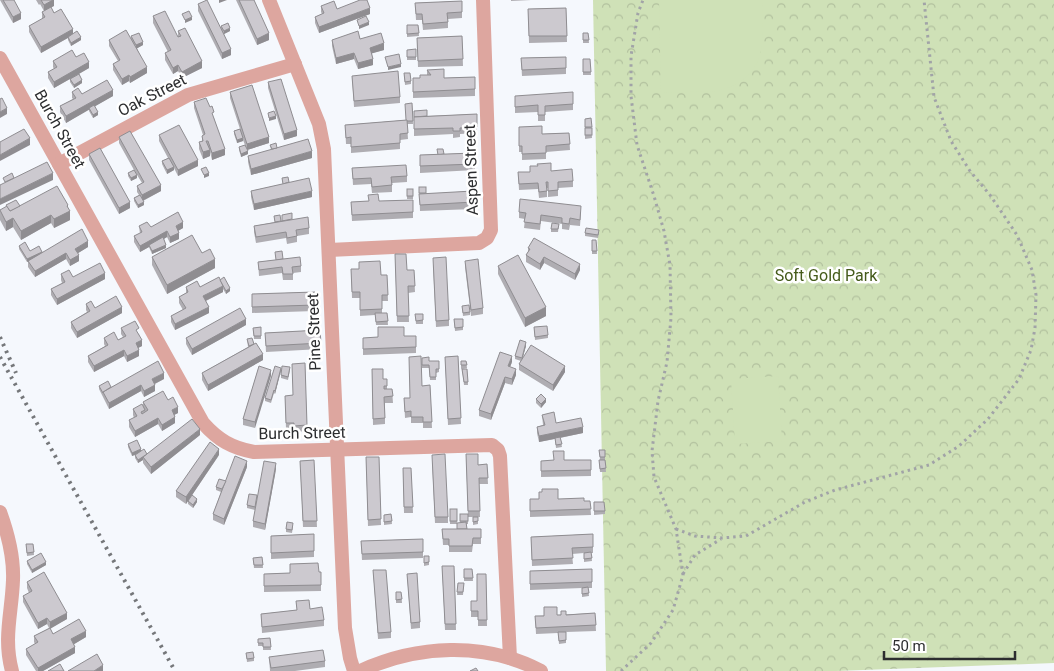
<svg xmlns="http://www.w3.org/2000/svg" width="1054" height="671" font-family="Roboto,sans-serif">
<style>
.park{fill:url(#park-crowns)}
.pitch{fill:#cfe1b7}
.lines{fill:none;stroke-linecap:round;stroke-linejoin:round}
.path{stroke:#a1a3a7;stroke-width:3;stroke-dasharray:2.5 4;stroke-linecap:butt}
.minor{stroke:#dda69f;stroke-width:14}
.rail{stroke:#75777a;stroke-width:4;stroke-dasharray:2.5 5;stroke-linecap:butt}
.wall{fill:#afadb2}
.shaded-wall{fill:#8f8d91}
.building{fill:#ccc9cf;stroke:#8f8d91}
.labels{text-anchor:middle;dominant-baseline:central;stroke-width:5;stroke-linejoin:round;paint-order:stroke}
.street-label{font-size:16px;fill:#2c2d2f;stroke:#fff}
.park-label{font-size:16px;fill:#455b1b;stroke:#fff}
</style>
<defs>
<pattern id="park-crowns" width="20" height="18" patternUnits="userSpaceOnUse" patternTransform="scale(1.25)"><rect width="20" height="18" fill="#cfe1b7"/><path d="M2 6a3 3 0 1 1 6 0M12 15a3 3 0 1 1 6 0" fill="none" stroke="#b2c19e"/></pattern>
</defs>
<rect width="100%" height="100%" fill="#f5f8fd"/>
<path class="park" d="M593,0H1054V663L836,671H606Z"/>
<g class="pitch">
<path d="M659,0H762C764,43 768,77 718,91L661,93Z"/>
<path d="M778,376L782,441L735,444L731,379Z"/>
</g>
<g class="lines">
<g class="path">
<path d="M676,529L695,536L722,538L746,536L805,502L835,490L929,465L959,446L988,419L1019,379L1031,350L1035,328L1036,295L1032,270L1017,235L990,195L970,171L951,141L934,97L924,0"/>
<path d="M683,574L695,555L721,539"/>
<path d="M621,671L651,643L673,610L683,575L676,529L654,477L652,451L658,401L667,362L671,318L670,265L664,231L654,196L637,145L631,96V56L638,13L643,0"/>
</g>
<g class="minor">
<path d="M269,0L319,124L324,149L345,628L350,658L354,671"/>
<path d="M0,58L203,423C218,440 232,448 254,452L492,445L498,450L500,456L510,658"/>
<path d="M59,164L188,95L295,64"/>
<path d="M329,250L479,243L487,238L491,230L483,0"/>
<path d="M0,512C8,534 14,556 13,580C12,612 3,638 12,671"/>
<path d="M360,671C417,645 484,641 541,671"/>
</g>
<g class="rail">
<path d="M0,337L16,373"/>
<path d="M0,357L175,671"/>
</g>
</g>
<g class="wall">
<path d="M0,0H14L21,19L13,23Z"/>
<path d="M36,0H54V6L51,7L54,13L73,34L81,40L71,46L68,40V38L41,53L29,32V26L42,19V12L44,11L40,4L39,5Z"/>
<path d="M236,0H254L269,40L257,45Z"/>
<path d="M511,0H531L511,1Z"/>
<path d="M462,1V18L448,19V28L423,30L422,20H416L415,3Z"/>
<path d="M198,4L221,28V26L230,31L224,34L231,55L222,59L198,11Z"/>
<path d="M321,6L337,9L370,14L319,33L315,23V17L322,14L321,12Z"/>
<path d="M566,8L567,42L529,43L528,9Z"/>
<path d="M153,16L178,37V31L202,68L182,78L178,71L173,74L165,60V53L168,52L153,23Z"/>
<path d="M407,25H418L419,36L407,37Z"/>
<path d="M583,33H588L589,43H583Z"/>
<path d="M131,36L143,45L137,48L147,73L130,83L129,81L122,85L113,70V64L118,61L109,46V40L131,38Z"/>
<path d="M462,36L463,66L418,67L417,38Z"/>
<path d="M360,39L384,50L372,53L373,65L358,69L354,59L336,64L332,46V40Z"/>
<path d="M407,50L416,57V60H407Z"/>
<path d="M76,57L89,68L79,74L82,83L74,88L70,82V79L54,88L48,78V72L54,69L53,67V61Z"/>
<path d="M566,57V74L522,76L521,58Z"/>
<path d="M583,59H590L591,75H583Z"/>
<path d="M427,70L444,78L475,77V96L413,98V78H420L427,75Z"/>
<path d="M404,73L411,81V84L405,85Z"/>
<path d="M352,76L400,97V103L354,107Z"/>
<path d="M268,82L297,136L284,140L268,88Z"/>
<path d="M72,92L82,94L113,96L95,106L98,115L93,118L89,111V109L66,123L60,112V106L73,99L72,98Z"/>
<path d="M230,92L269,143L247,150L248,154L241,157L239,150V147L245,145L243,140V141L237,143L234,134V131L240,129L230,98Z"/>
<path d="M515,96L573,104V110L545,112V121H538V112L515,113Z"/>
<path d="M194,102L214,118L225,155L212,160L210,152V156L203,159L199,149V142H202V136L203,135L194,108Z"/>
<path d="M412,103L413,124H407L408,139L400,140V149L351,153V144H346L345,125L406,120Z"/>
<path d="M477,114V133L460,134V137L453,138V134L414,136V123L427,116Z"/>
<path d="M591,118L592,138L585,139V119Z"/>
<path d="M519,127L542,134L569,133L570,150L546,152V159L522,160V152H519Z"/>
<path d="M159,135L198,166L178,176L174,168V170L167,174L162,164V161L168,158L159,141Z"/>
<path d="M119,137L161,191L143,201L144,205L138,208L134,201V198L139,195L137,192V186L142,183L134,170L137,178L131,181L128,176V173L134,170L119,143Z"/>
<path d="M270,145L277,148L312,158L251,175L248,162V156L271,150Z"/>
<path d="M474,153L475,170L420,173V155Z"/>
<path d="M89,154L130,208L119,214L89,160Z"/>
<path d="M530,166L551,171L573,181V187L558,188V196L548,197V188H547V197L539,198L538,189L519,190L518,172H530Z"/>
<path d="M352,168L407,176V182L392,183V192L372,193L371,184L353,185Z"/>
<path d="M282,178L312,197L254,210L251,197V191L283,184Z"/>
<path d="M419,187L426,194L473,191L474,209L420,211Z"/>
<rect x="407" y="189" width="6" height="10"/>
<path d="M413,200V218L352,221L351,202Z"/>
<path d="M20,206L68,208L70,220L54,228L51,223L21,240L13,227L6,231L0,220V210Z"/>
<path d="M519,212H581L580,226L570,225L569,230L562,229V224L541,221L540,230L524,228L525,219L519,218Z"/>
<path d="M282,215L309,228V234L297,236V242L287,244L286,238L256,243L254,232V226L275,222L274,216L282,221Z"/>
<path d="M559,224L558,232H551V229Z"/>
<path d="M139,226L151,227L183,228L178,231L179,239L170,243L167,237L164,239L166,248L152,254L149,247L140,252L134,242V236L140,234Z"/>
<path d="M585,233H599L598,238L585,236Z"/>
<path d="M592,240H596L597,254H592Z"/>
<path d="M19,246L30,251L42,252L88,247L78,253L79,261L70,266L66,259L35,277L28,267V261L27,262L19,249Z"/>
<path d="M528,248L580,270L575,280L544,263L540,270L526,262V255L528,252Z"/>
<path d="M395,254L407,270H414L415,292L408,293L409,322H397Z"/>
<path d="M152,257L215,268L167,294L152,265Z"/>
<path d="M283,259L301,266V272L293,273V280H283L282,273L259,276L258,262Z"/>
<path d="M465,261L483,308V314L471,316L465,267Z"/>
<path d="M433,264L449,320V326L436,327Z"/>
<path d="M498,266L546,316L525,327L498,274Z"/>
<path d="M351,269L381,275H387L388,301H382V313H387L388,325H376L375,315L360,316V298H352Z"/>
<path d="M61,274L73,277L105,279L57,305L51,295V289L62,283L61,280Z"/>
<path d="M220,279L230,291L226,294L223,289V292L206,301L209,313L175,330L171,322V316L183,310L179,303V297L186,293V287H200Z"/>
<path d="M315,292V311L252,313V294Z"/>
<path d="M86,304L95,308L122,313L77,338L71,328V322L87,312L86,310Z"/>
<path d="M462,306L470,312V315L463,316Z"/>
<path d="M415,314L423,320V324H416Z"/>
<path d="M454,319H463V330L455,331Z"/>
<path d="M246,325L192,355L186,344V338Z"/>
<path d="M261,327V339H254L253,328Z"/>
<path d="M534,327L548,335V338L535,340Z"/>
<path d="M121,328L139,334L142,346L138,348L139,356L127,362L124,356L94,372L88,362V356L105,346L104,344V338L118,340L123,337L121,334Z"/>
<path d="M320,330L321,349L266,352L265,333Z"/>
<path d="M416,336V353L363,355V338Z"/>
<path d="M247,339L254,344L263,360L208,391L202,380V373L248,347Z"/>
<path d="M526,346L522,358L565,372L553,391L519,370V364L521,361L515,359V356Z"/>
<path d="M458,356L461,424L448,425L445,357Z"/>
<path d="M422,358L429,361H439V372L436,373V380H430L429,368H422Z"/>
<path d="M461,361H466L467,368L461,369Z"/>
<path d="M512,362L510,367L516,375L512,385L505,383L491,420L479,416V410Z"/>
<path d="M305,363L307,431L294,432V429H286L285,396L293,395Z"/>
<path d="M259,366L255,428L243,425V419Z"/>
<path d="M281,368L275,394L274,393L271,403L265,401V398Z"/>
<path d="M372,369L383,379H387V389H392L393,403H385V424L373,425Z"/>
<path d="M462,369H467L468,385H464Z"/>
<path d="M290,370L288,380L281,378V375Z"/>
<path d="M164,379L155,384V391L144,397L141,391L109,409L99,389V386L111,387Z"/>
<path d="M430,385L432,428H423V423H411V417L405,418L404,398H410L422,386Z"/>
<path d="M536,399L546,402L541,408L536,403Z"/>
<path d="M168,400L178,413L174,415L175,423L162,431L158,424L135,437L129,427V420L134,418L133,415V409L143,406V402Z"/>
<path d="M542,415L556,423L583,433L560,438L562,447L556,448L555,439L539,442L537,433V427L543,425Z"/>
<path d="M200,435L151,474L143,463V460L138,463L135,458V455L132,456L128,447V444L141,450L147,454Z"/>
<path d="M599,450H605V460H600Z"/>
<path d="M466,454L478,465L487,464L488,484H479L480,517H478V524L473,525V517H468Z"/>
<path d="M219,455L186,504L176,497V491Z"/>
<path d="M366,457H379L381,525L368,526Z"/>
<path d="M314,460L317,527H303L300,461Z"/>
<path d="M591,460V476L541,477V461Z"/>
<path d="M599,460H605L606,472H600Z"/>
<path d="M432,461L448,517V523H435Z"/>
<path d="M247,467L224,525L213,520V514L221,492L216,490V487Z"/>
<path d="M403,468H411L413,513H404Z"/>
<path d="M276,469L265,530L253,527V521Z"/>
<path d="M257,498L255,510L247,508V505Z"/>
<path d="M530,499H558L584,501H590L591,515L530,517Z"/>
<path d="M188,501L197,502L193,508L188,504Z"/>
<path d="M594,502L605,511V514L594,515Z"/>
<rect x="450" y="509" width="7" height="15"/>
<path d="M391,514L392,524L384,525V515Z"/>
<path d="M460,514H468V524H466L467,529H481V544H473L472,552H449V545H443L442,529H457L460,523Z"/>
<path d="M293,526L292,533L286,532V529Z"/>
<path d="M314,534V557L271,559V536Z"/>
<path d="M593,534V553H591L592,561L584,562V553L572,554L573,564L532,566L531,537Z"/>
<path d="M423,539V558L362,560L361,541Z"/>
<path d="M26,544H33L34,555L27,556Z"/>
<path d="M424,556H429V565L424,566Z"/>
<path d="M262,557L263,568H254L253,558Z"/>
<path d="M27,561L46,565L32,573L27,564Z"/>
<path d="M442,566H454L456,630H445Z"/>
<path d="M464,569H472L473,581H464Z"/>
<path d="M592,569V588H588L589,596L582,597V588L530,590V571Z"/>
<path d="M373,570L391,632V638L378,639Z"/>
<path d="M319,572H321V591L264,592V574Z"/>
<path d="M407,574L420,622V628L411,629Z"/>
<path d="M486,574L487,626H478V617H471V601H477Z"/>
<path d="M27,582L67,619L50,628L53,634L86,637L74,644L75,653L43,671H36L26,655V649L35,644L34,642V636L49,628L47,624L38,629L23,602V596L29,593L27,588Z"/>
<path d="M458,583H464L463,595H457Z"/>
<path d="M396,592H401L402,603H396Z"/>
<path d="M296,601L310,609L324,620V626L262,633L261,614L297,610Z"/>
<path d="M595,613L596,631L566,632V643L559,644L558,633L536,634L535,616Z"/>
<path d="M270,638L271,650H263V646H258V639Z"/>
<path d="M246,653L254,658V661L247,662Z"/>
<path d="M269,657L325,661V667L295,671H270Z"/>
</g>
<g class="shaded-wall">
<path d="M53,0H54V6L44,11V5Z"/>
<path d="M219,0H227L219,3Z"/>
<path d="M370,8V14L319,33V27Z"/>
<path d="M21,13V19L13,23V17Z"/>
<path d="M192,17V20L185,23V20Z"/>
<path d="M369,22V25L359,29V26Z"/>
<path d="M230,28V31L224,34V31Z"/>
<path d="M73,29V35L41,53V47Z"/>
<path d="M269,33V40L257,45V39Z"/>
<path d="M81,37V40L71,46V43Z"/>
<path d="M143,42V45L136,49V45Z"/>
<path d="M384,43V50L370,54V48Z"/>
<path d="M231,49V55L222,59V53Z"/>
<path d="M354,53V59L336,64V58Z"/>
<path d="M373,59V65L358,69V63Z"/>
<path d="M202,61V68L182,78V72Z"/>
<path d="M89,62V68L54,88V82Z"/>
<path d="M401,64V67L388,70V67Z"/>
<path d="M178,65V71L173,74V68Z"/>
<path d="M147,67V73L130,83V77Z"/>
<path d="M129,75V81L122,85V79Z"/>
<path d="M82,80V83L74,88V85Z"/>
<path d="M113,90V96L66,123V116Z"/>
<path d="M7,108V114L0,118V112Z"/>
<path d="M98,112V115L93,118V115Z"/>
<path d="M276,116V119L269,121V118Z"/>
<path d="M297,130V136L284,140V134Z"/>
<path d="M269,137V143L247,150V144Z"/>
<path d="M30,138V145L0,161V155Z"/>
<path d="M243,138V141L237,143V140Z"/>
<path d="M225,149V155L212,160V153Z"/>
<path d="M210,150V156L203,159V152Z"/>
<path d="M248,151V154L241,157V154Z"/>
<path d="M312,151V158L251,175V169Z"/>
<path d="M198,160V166L178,176V170Z"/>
<path d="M174,167V170L167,174V170Z"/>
<path d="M53,173V180L0,205V199Z"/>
<path d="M209,173V176L204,178V175Z"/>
<path d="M137,175V178L131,181V178Z"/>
<path d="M161,185V191L142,201V195Z"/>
<path d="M312,191V197L254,210V204Z"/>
<path d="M130,202V208L119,214V208Z"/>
<path d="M144,202V205L138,208V205Z"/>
<path d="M68,205V211H70V220L54,228V219Z"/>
<path d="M51,215V223L21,240V231Z"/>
<path d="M13,218V227L6,231V222Z"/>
<path d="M183,222V228L176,232V226Z"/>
<path d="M167,231V237L150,247L149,245V247L140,252V246Z"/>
<path d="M179,233V239L170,243V237Z"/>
<path d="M88,241V247L75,255V249Z"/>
<path d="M166,245V248L152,254V251Z"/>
<path d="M42,252V255L27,262V259Z"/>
<path d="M66,253V259L35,277V271Z"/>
<path d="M79,255V261L70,266V260Z"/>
<path d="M544,257V263L540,270V264Z"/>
<path d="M215,259V268L167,294V285Z"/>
<path d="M580,264V270L575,280V274Z"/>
<path d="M105,273V279L57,305V299Z"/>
<path d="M223,286V292L203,302V296Z"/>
<path d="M230,288V291L226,294V291Z"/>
<path d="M122,307V313L77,338V332Z"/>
<path d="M209,307V313L175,330V324Z"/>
<path d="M546,307V316L525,327V318Z"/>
<path d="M246,319V325L192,355V349Z"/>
<path d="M142,340V346L136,349V343Z"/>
<path d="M526,342V346L522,361V358Z"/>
<path d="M124,350V356L94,372V366Z"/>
<path d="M139,350V356L127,362V356Z"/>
<path d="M263,354V360L208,391V385Z"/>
<path d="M512,356V362L508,372V366Z"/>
<path d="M565,366V372L553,391V385Z"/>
<path d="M281,368V371L275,394V391Z"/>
<path d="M516,369V375L512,385V379Z"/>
<path d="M271,370V376L255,428V422Z"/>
<path d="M164,373V379L152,385V379Z"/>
<path d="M505,377V383L491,420V414Z"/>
<path d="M141,385V391L109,409V403Z"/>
<path d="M155,385V391L144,397V391Z"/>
<path d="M546,399V402L541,408V404Z"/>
<path d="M178,407V413L172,416V410Z"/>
<path d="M175,417V423L162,431V425Z"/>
<path d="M158,418V424L135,437V431Z"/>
<path d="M583,427V433L539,442V436Z"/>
<path d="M200,429V435L151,474V467Z"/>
<path d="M141,449V452L132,456V453Z"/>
<path d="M219,449V455L186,504V497Z"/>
<path d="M147,454L143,457V460L138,463V460Z"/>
<path d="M247,461V467L224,525V519Z"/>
<path d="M276,463V469L265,530V524Z"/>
<path d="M197,499V502L193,508V505Z"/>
<path d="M46,562V565L32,573V570Z"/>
<path d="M67,613V619L50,629V622Z"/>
<path d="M47,618V624L38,629V623Z"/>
<path d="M86,631V637L71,646V639Z"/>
<path d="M75,647V653L43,671H38V668Z"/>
<path d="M103,665V671H94Z"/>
</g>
<g class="building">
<path d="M3,0H14L21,13L13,17Z"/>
<path d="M41,0H53L44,5Z"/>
<path d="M207,0L231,49L222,53L198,4Z"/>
<path d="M239,0H254L269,33L257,39Z"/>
<path d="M360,0H367L370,8L319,27L315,17L324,13L321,6L334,1L337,9Z"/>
<path d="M462,1V12L447,13L448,22L423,24L422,14H416L415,3Z"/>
<path d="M51,7L54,13L61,9L73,29L41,47L29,26L45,17L42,12Z"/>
<path d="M566,8L567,36H529L528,9Z"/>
<path d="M165,11L178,37L181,36L178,31L185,28L202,61L182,72L178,65L173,68L165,53L171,50L153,16Z"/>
<path d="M189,11L192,17L185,20L182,14Z"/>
<path d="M366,16L369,22L359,26L357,20Z"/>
<path d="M228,23L230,28L224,31L221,26Z"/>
<path d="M407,25H418L419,33L407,34Z"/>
<path d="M126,30L147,67L130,77L129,75L122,79L113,64L120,60L109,40Z"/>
<path d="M77,31L81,37L71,43L68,37Z"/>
<path d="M358,31L360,39L381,33L384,43L370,48L373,59L358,63L354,53L336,58L332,40Z"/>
<path d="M139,33L143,42L136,45L131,36Z"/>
<path d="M583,33H588L589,40H583Z"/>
<path d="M462,36L463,59L418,61L417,38Z"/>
<path d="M416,49V57H407V50Z"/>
<path d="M72,50L76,57L84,53L89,62L54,82L48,72L57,67L53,61Z"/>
<path d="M399,54L401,64L388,67L385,57Z"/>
<path d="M566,57V68L522,70L521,58Z"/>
<path d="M583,59H590L591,72H583Z"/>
<path d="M444,69V78L475,77V89L413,92V78H420V75H431L427,70Z"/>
<path d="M398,71L400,97L354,101L352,76Z"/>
<path d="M404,73H410L411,81L405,82Z"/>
<path d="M79,74L82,80L74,85L70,79Z"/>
<path d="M281,79L297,130L284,134L268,82Z"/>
<path d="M107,80L113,90L66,116L60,106L76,98L72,92L78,88L82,94Z"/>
<path d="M252,85L269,137L247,144L230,92Z"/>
<path d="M573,92V104L545,106V115H538V105L515,107V96Z"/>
<path d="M2,98L7,108L0,112V99Z"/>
<path d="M206,98L210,107L212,106L214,112L212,113L225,149L212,153L208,141H206L210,150L203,152L199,142L203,141L202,136L205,134L194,102Z"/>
<path d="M412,103L413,121H407L406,120L405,104Z"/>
<path d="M94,105L98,112L93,115L89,108Z"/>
<path d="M427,110V116L414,117V111Z"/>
<path d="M274,111L276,116L269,118L268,113Z"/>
<path d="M477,114V127L460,128V131H453V128L414,129V117Z"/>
<path d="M591,118L592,127H585V119Z"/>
<path d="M407,120L408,133L400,134V143L351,147V137L346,138L345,125Z"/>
<path d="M179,125L198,160L178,170L159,135Z"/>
<path d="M542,126V134L569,133L570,144L546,146V153L522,154V146H519V127Z"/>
<rect x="585" y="128" width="7" height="7"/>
<path d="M24,129L30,138L0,155V142Z"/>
<path d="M240,129L243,138L237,140L234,131Z"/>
<path d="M130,131L161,185L142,195L137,186L144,182L119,137Z"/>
<path d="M308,139L312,151L251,169L248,156Z"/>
<path d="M276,143L277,148L272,149L270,145Z"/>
<path d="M245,145L248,151L241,154L239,147Z"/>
<path d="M100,148L130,202L119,208L89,154Z"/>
<path d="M437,149H443L444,154L438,155Z"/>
<path d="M474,153L475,164L420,166V155Z"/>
<path d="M169,158L174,167L167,170L162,161Z"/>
<path d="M47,162L53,173L0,199V185Z"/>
<path d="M551,163V171L572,169L573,181L558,182V190L548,191V182H546L547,191L539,192L538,183L519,184L518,172H530V166H538L537,164Z"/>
<path d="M406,165L407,176L391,177L392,185L372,187L371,178L353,179L352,168Z"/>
<path d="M206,167L209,173L204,175L201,169Z"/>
<path d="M134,170L137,175L131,178L128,173Z"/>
<path d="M12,173L14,178L5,182L3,178Z"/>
<path d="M288,177L289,182L283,184L282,178Z"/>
<path d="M309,178L312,191L254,204L251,191Z"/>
<path d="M57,186L68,205L67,206L70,211L54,219L51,215L21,231L13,218L6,222L0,210L7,206L10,211Z"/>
<rect x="419" y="187" width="7" height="6"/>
<rect x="407" y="189" width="6" height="7"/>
<path d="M473,191L474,202L420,205L419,194Z"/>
<path d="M378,194L379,201L413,200V212L352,215L351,202L369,201L368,195Z"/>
<path d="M140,195L144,202L138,205L134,198Z"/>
<path d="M520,199L581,206L580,220L570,218L569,224L562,223V218L541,215L540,224L524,222L526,213L519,212Z"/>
<path d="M16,200L20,206L10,211L6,205Z"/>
<path d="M178,212L183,222L176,226L179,233L170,237L167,231L140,246L134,236L142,232L139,226L147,222L151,227Z"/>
<path d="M292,213V219L282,221V215Z"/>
<path d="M280,215L281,221L275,222L274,216Z"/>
<path d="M308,217L309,228L296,230L297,236L287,238L286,232L256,237L254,226Z"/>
<path d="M552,223L559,224L558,229H551Z"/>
<path d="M586,228L599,230L598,235L585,233Z"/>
<path d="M82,229L88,241L75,249L79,255L70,260L66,253L35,271L28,261Z"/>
<path d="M192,235L202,253L210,249L215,259L167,285L152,257Z"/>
<path d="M163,237L166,245L152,251L149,245Z"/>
<path d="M534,238L580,264L575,274L544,257L540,264L526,255L530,249L528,248Z"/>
<path d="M592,240H596L597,251H592Z"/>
<path d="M25,242L30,251L39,246L42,252L27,259L19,246Z"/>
<path d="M282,251L283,259L276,260L275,252Z"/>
<path d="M395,254H406L407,270H414L415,286H408L409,316H397Z"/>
<path d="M518,255L546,307L525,318L498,266Z"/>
<path d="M300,257L301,266L292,267L293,274H283L282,267L259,270L258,262Z"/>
<path d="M446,257L449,320L436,321L433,258Z"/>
<path d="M478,259L483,308L471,310L465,261Z"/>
<path d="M380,261L381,275H387L388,295H382V309L360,310V292H352L351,269H359V262Z"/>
<path d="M100,263L105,273L57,299L51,289L65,282L61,274L69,270L73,277Z"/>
<path d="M219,277L223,286L203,296L209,307L175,324L171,316L186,308L179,297L188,292L186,287L197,281L200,287Z"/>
<path d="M224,277L230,288L226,291L220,280Z"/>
<path d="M315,292V305L252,307V294Z"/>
<path d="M116,296L122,307L77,332L71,322L90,311L86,304L91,301L95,308Z"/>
<path d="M469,305L470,312L463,313L462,306Z"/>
<path d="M240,308L246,319L192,349L186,338Z"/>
<path d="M375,313H387L388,321L376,322Z"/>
<path d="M415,314H423V320L416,321Z"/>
<path d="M454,319H463V327L455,328Z"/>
<path d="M135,321L139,328L136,330L142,340L136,343L139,350L127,356L124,350L94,366L88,356L108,345L104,338L114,332L118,340L126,336L121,328Z"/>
<path d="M547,326L548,335L535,337L534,327Z"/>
<path d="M261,327V336H254L253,328Z"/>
<path d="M378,327H404V336H416V347L363,349V338L378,337Z"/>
<path d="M320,330L321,343L266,346L265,333Z"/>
<path d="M252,338L254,344L249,346L247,339Z"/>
<path d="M520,340L526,342L522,358L515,356Z"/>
<path d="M256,343L263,354L208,385L202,373Z"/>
<path d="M531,345L565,366L553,385L519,364Z"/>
<path d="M500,352L512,356L508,366L516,369L512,379L505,377L491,414L479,410Z"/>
<path d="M421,356L422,386L430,385L432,422H423V417H411V411L405,412L404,398H410L409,357Z"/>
<path d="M458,356L461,418L448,419L445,357Z"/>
<path d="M429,357V361H439V369H436V377H430L429,365H422V358Z"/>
<path d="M158,361L164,373L152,379L155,385L144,391L141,385L109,403L103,392Z"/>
<path d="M461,361H466L467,365H461Z"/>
<path d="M305,363L307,425L294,426V423H286L285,396L293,395L292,364Z"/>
<path d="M259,366L271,370L255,422L243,419Z"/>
<path d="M275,366L281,368L275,391L274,390L271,400L265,398Z"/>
<path d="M282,366L290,367L288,377L281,375Z"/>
<path d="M372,369H383V379H387V386H384V389H392L393,396L384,397L385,418L373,419Z"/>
<path d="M462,369H467L468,382H464Z"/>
<path d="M108,381L111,387L103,392V393L99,386Z"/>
<path d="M163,391L168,400L173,397L178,407L172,410L175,417L162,425L158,418L135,431L129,420L137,416L133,409L142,404L145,410L141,412L142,414L148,410L143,402Z"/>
<path d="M541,394L546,399L541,404L536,399Z"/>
<path d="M554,412L556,423L581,418L583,427L539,436L537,427L545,425L542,415Z"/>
<path d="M192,419L200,429L151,467L143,457Z"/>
<path d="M560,437L562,444L556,445L555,438Z"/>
<path d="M137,440L141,449L132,453L128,444Z"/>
<path d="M210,442L219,449L186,497L176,491Z"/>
<path d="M144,449L147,454L138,460L135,455Z"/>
<path d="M599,450H605V457H600Z"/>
<path d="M553,451H564V460H591V470L541,471V461L554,460Z"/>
<path d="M445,454L448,517H435L432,455Z"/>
<path d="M466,454H478V465L487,464L488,478H479L480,511H468Z"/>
<path d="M235,456L247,461L224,519L213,514Z"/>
<path d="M366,457H379L381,519L368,520Z"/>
<path d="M314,460L317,521H303L300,461Z"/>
<path d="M599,460H605L606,468L600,469Z"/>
<path d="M264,461L276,463L265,524L253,521Z"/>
<path d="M403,468H411L413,507H404Z"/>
<path d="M219,479L226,481L222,489L216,487Z"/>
<path d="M542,489H558V499L584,498V501H590L591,509L530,511V499H539V492H542Z"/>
<path d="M249,494L257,495L255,507L247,505Z"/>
<path d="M192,495L197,499L193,505L188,501Z"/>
<path d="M594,502H604L605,511H594Z"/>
<rect x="450" y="509" width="7" height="12"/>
<path d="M391,514L392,521L384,522V515Z"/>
<rect x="460" y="514" width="8" height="7"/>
<path d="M473,517H478V521L473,522Z"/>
<path d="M287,522L293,523L292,530L286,529Z"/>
<path d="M466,522L467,529H457V523Z"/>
<path d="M442,529H481V538H473L472,546H449V539H443Z"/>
<path d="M314,534V551L271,553V536Z"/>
<path d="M593,534V547L572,548L573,558L532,560L531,537Z"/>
<path d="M423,539V552L362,554L361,541Z"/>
<path d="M26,544H33L34,552L27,553Z"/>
<path d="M591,552L592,558L584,559V553Z"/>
<path d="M41,553L46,562L32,570L27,561Z"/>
<path d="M424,556H429V562L424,563Z"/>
<path d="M262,557L263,565H254L253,558Z"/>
<path d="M318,563L319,572H321V585L264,586V574L290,573V564Z"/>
<path d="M442,566H454L456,624H445Z"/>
<path d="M464,569H472L473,578H464Z"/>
<path d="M592,569V582L530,584V571Z"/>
<path d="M373,570H386L391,632L378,633Z"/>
<path d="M44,572L67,613L50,622L47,618L38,623L23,596L32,591L27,582Z"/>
<path d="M417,573L420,622L411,623L407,574Z"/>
<path d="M477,574H486L487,620H478V611H471V601H477Z"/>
<path d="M458,583H464L463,592H457Z"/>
<path d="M588,587L589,593L582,594V588Z"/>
<path d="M396,592H401L402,599L396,600Z"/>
<path d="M309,600L310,609L322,607L324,620L262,627L261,614L297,610L296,601Z"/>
<path d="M544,607H557V615H561V611H566V615L595,613L596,625L536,628L535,616H544Z"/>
<path d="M79,619L86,631L71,639L75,647L38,668L26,649L38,642L34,636L50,628L53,634Z"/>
<path d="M558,632H566V640L559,641Z"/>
<path d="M270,638L271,647H263V643H258V639Z"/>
<path d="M323,650L325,661L271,668L269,657Z"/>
<path d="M253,652L254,658L247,659L246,653Z"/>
<path d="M97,654L103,665L94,671H68Z"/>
<path d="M60,664L64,671H48Z"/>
<path d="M476,668L478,671H470Z"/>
</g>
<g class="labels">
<g class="street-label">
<text transform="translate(152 95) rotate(-27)">Oak Street</text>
<text transform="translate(60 129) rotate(61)">Burch Street</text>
<text transform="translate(471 170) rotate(-92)">Aspen Street</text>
<text transform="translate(314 332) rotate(-92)">Pine Street</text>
<text transform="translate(302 433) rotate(-1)">Burch Street</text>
</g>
<g class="park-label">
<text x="826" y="275">Soft Gold Park</text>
</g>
</g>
<path d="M884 651v8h131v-8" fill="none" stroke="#2c2d2f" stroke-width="2.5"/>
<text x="892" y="651" font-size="15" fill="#2c2d2f" stroke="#ffffff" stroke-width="4" paint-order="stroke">50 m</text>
</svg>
